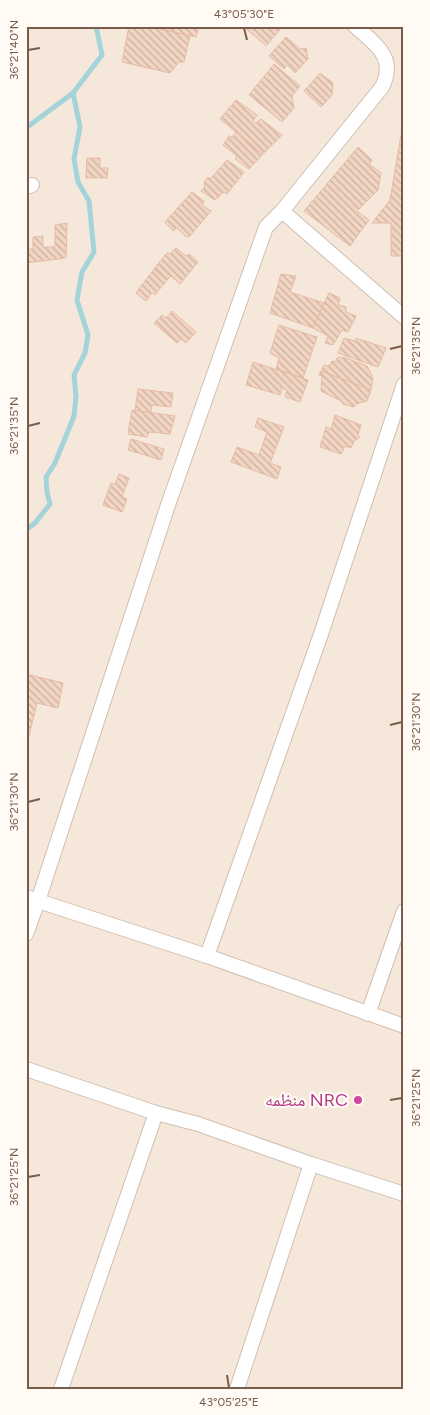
<svg xmlns="http://www.w3.org/2000/svg" width="430" height="1415" font-family="Figtree,'Noto Naskh Arabic',sans-serif">
<style>
.residential{fill:#f5e8da}
.lines{fill:none;stroke-linecap:round;stroke-linejoin:round}
.stream{stroke:#a5d3da;stroke-width:5}
.building{fill:url(#building-back-hatch);stroke:#e6bba3}
.minor-casing{stroke:#d1beb0;stroke-width:16}
.minor{stroke:#fff;stroke-width:14}
.ticks{fill:none;stroke:#7a5c4d;stroke-width:2}
.hotel-dot{fill:#d1479c;stroke:#fffaf3;stroke-width:2}
.labels{text-anchor:middle;dominant-baseline:central;stroke-width:4.5;stroke-linejoin:round;paint-order:stroke}
.hotel-label{font-size:18px;fill:#b23c85;stroke:#fffaf3;text-anchor:end}
.neatline{fill:none;stroke:#7a5c4d;stroke-width:2}
.ticks-label{font-size:12px;text-anchor:middle;fill:#7a5c4d}
</style>
<defs>
<pattern id="building-back-hatch" width="6" height="6" patternUnits="userSpaceOnUse" patternTransform="scale(1.25)"><rect width="6" height="6" fill="#f3d5c3"/><path d="M-1 5l2 2M0 0l6 6M5-1l2 2" fill="none" stroke="#cab0a1"/></pattern>
</defs>
<rect width="100%" height="100%" fill="#fdf6ec"/>
<rect class="residential" x="26" y="26" width="378" height="1363"/>
<g class="lines">
<g class="stream">
<path d="M26,128L73,93L102,55L96,26"/>
<path d="M26,530L35,523L50,504L47,492L46,477L55,463L74,416L76,397L74,375L85,353L88,335L77,300L82,272L94,252L89,201L78,182L74,159L80,127L73,93"/>
</g>
</g>
<g class="building">
<path d="M129,26H149L190,36L184,62H179L170,73L122,62Z"/>
<path d="M161,26H199L196,37L160,29Z"/>
<path d="M243,26H283L266,46Z"/>
<path d="M286,37L300,49L306,48L308,59L295,73L287,65L284,69L269,56Z"/>
<path d="M274,64L300,86L292,96L294,108L282,122L249,95Z"/>
<path d="M320,73L333,83L332,95L321,107L304,91Z"/>
<path d="M236,100L257,115L253,121L256,123L261,119L282,135L263,154L220,119Z"/>
<path d="M236,132L263,154L249,169L235,159L237,156L223,145L229,136L232,137Z"/>
<path d="M401,135L404,137V256H391V223H372L390,200Z"/>
<path d="M358,147L372,160L369,164L381,173L378,190L357,211L369,220L350,246L304,211Z"/>
<path d="M87,158H100V168H108L107,178H86Z"/>
<path d="M227,160L244,172L227,194L224,192L215,200L201,191L205,187L204,183L207,178H211Z"/>
<path d="M192,192L204,201L202,205L211,211L190,236L186,237L177,228L173,231L165,222Z"/>
<path d="M67,223L66,258L26,263V249H33V237L43,236V247H55V225Z"/>
<path d="M176,248L186,256L189,254L198,262L180,284L171,276L167,280L154,269L167,253L170,254Z"/>
<path d="M154,269L167,280L155,295L152,293L146,301L136,293Z"/>
<path d="M281,274L296,276L290,292L324,303L313,328L270,313Z"/>
<path d="M329,293L340,298L338,305L346,307V312L356,316L348,332L342,330L333,345L325,343L328,336L313,328Z"/>
<path d="M172,311L196,332L186,343L181,339L177,343L154,323L162,315L166,318Z"/>
<path d="M279,325L317,337L303,378L276,369L279,358L270,353Z"/>
<path d="M344,338L355,341L356,338L386,348L378,367L338,353Z"/>
<path d="M338,357L346,358L367,366L373,378L371,390L321,371L324,365L329,366L332,361L335,362Z"/>
<path d="M253,362L308,380L300,402L285,397L287,390L282,388L280,395L246,385Z"/>
<path d="M321,371L371,390L367,401L356,404L354,407L343,404L341,401L321,391L322,376L319,375Z"/>
<path d="M138,389L173,393L171,407L152,405L151,413L135,411Z"/>
<path d="M132,410L175,416L170,434L149,432L147,437L128,434Z"/>
<path d="M335,415L361,425L358,435L360,437L354,441L351,448L345,446L341,454L320,447L326,427L331,429Z"/>
<path d="M258,418L284,427L270,463L281,467L277,479L231,462L237,447L259,455L267,432L255,427Z"/>
<path d="M131,439L164,449L161,460L128,450Z"/>
<path d="M119,474L129,478L122,497L127,499L122,512L103,505L111,483L115,484Z"/>
<path d="M26,674L63,683L58,708L37,703L26,748Z"/>
</g>
<g class="lines">
<defs>
<g id="minor">
<path d="M26,187L32,185"/>
<path d="M282,211L404,317"/>
<path d="M26,897L207,956L404,1026"/>
<path d="M26,934L38,901L168,505L266,227L282,211L382,87C397,57 375,44 355,26"/>
<path d="M207,956L321,634L404,384"/>
<path d="M368,1014L404,911"/>
<path d="M26,1069L156,1113L198,1124L311,1164L404,1194"/>
<path d="M61,1389L156,1113"/>
<path d="M237,1389L311,1164"/>
</g>
</defs>
<use href="#minor" class="minor-casing"/>
<use href="#minor" class="minor"/>
</g>
<path class="ticks" d="M244,28L247,40M28,50L40,48M390,349L402,346M28,426L40,423M390,725L402,722M28,802L40,799M390,1100L402,1098M28,1177L40,1175M227,1375L229,1388"/>
<circle class="hotel-dot" cx="358" cy="1100" r="5"/>
<g class="labels">
<g class="hotel-label">
<text x="348" y="1100">منظمه NRC</text>
</g>
</g>
<rect width="430" height="1415" fill="none" stroke="#fffaf3" stroke-width="55"/>
<rect x="28" y="28" width="374" height="1360" class="neatline"/>
<g class="ticks-label">
<text x="244" y="18">43°05'30"E</text>
<text transform="translate(14 50) rotate(-90)" y="4">36°21'40"N</text>
<text transform="translate(416 346) rotate(-90)" y="4">36°21'35"N</text>
<text transform="translate(14 426) rotate(-90)" y="4">36°21'35"N</text>
<text transform="translate(416 722) rotate(-90)" y="4">36°21'30"N</text>
<text transform="translate(14 802) rotate(-90)" y="4">36°21'30"N</text>
<text transform="translate(416 1098) rotate(-90)" y="4">36°21'25"N</text>
<text transform="translate(14 1177) rotate(-90)" y="4">36°21'25"N</text>
<text x="229" y="1406">43°05'25"E</text>
</g>
</svg>
